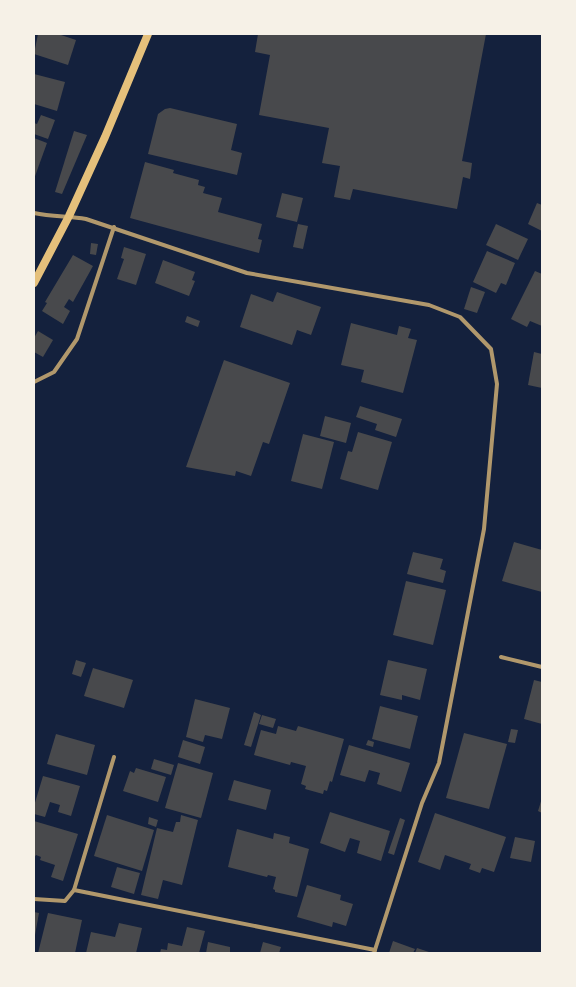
<svg xmlns="http://www.w3.org/2000/svg" width="576" height="987" font-family="'IBM Plex Sans',sans-serif">
<style>
.building{fill:#48494c}
.lines{fill:none;stroke-linecap:round;stroke-linejoin:round}
.minor{stroke:#b1986c;stroke-width:4}
.secondary{stroke:#e5c07b;stroke-width:8}
</style>
<rect width="100%" height="100%" fill="#14213d"/>
<g class="building">
<path d="M38,34H58L76,40L68,65L34,54Z"/>
<path d="M258,34H486L462,161L472,163L470,179L463,177L457,209L353,189L350,200L334,197L340,166L322,163L329,128L259,115L270,55L255,52Z"/>
<path d="M34,74L65,82L57,111L34,104Z"/>
<path d="M170,108L237,124L231,150L242,153L237,175L148,154L158,114L165,109Z"/>
<path d="M41,115L55,120L48,139L34,134V123L37,124Z"/>
<path d="M74,131L87,135L62,194L55,192Z"/>
<path d="M34,138L47,143L34,179Z"/>
<path d="M145,162L174,170L173,173L199,180L198,185L205,187L203,193L222,198L218,212L262,224L258,239L262,240L259,253L130,218Z"/>
<path d="M282,193L303,198L297,222L276,217Z"/>
<path d="M537,203L542,205V231L528,224Z"/>
<path d="M298,224L308,226L303,249L293,247Z"/>
<path d="M496,224L528,239L518,260L486,245Z"/>
<path d="M91,243L98,244L96,255L90,254Z"/>
<path d="M124,247L146,254L136,285L117,279L124,259L121,258Z"/>
<path d="M487,251L515,263L506,285L501,283L496,293L473,282Z"/>
<path d="M73,255L93,266L73,302L69,299L64,307L70,311L63,324L42,311L47,303L45,302Z"/>
<path d="M163,260L195,272L192,280L195,281L189,296L155,283Z"/>
<path d="M535,271L542,274V326L530,321L527,327L511,319Z"/>
<path d="M471,287L485,292L477,313L464,309Z"/>
<path d="M277,292L321,307L311,335L297,330L292,345L240,327L251,294L273,302Z"/>
<path d="M187,316L200,321L198,327L185,322Z"/>
<path d="M351,323L397,335L399,326L411,329L408,338L417,340L403,393L361,382L364,370L341,365Z"/>
<path d="M38,331L53,340L43,357L34,352V338Z"/>
<path d="M534,352L542,354V388L528,385Z"/>
<path d="M224,360L290,383L269,444L263,442L251,476L236,471L235,476L186,467Z"/>
<path d="M360,406L402,419L396,437L375,430L377,424L356,417Z"/>
<path d="M325,416L351,423L346,443L320,436Z"/>
<path d="M358,432L392,442L378,490L340,479L348,451L352,452Z"/>
<path d="M303,434L334,442L322,489L291,481Z"/>
<path d="M514,542L542,550V592L502,581Z"/>
<path d="M413,552L443,559L440,569L446,571L443,583L407,574Z"/>
<path d="M406,581L446,590L433,645L393,635Z"/>
<path d="M76,660L86,663L81,677L72,674Z"/>
<path d="M388,660L427,669L420,700L402,695V700L380,695Z"/>
<path d="M93,668L133,680L124,708L84,696Z"/>
<path d="M534,680L542,682V724L524,719Z"/>
<path d="M195,699L230,708L222,739L205,735L203,742L186,737Z"/>
<path d="M380,706L418,716L410,749L372,739Z"/>
<path d="M254,712L261,715L251,747L244,745Z"/>
<path d="M262,715L276,719L273,728L259,724Z"/>
<path d="M278,726L296,731L298,726L344,739L332,782L330,781L327,791L324,790L323,794L305,789L306,786L301,784L306,766L291,762L290,765L254,755L261,730L276,734Z"/>
<path d="M511,729L518,730L515,743L508,742Z"/>
<path d="M464,733L507,744L489,809L446,798Z"/>
<path d="M56,734L95,745L87,775L47,764Z"/>
<path d="M183,740L205,747L200,764L178,757Z"/>
<path d="M368,740L374,742L373,747L366,745Z"/>
<path d="M349,745L410,763L401,792L377,784L380,773L369,770L365,782L340,775Z"/>
<path d="M154,759L174,765L171,775L151,769Z"/>
<path d="M178,763L213,773L201,818L165,808Z"/>
<path d="M136,768L166,777L158,802L123,791L130,771L134,773Z"/>
<path d="M43,776L80,786L71,816L58,812L60,805L50,802L45,817L34,814V806Z"/>
<path d="M234,780L271,790L266,810L228,800Z"/>
<path d="M542,798V813L538,811Z"/>
<path d="M330,812L390,831L381,861L357,853L360,841L350,838L345,852L320,843Z"/>
<path d="M435,813L506,837L494,872L482,868L480,873L469,869L471,864L445,855L440,870L418,862Z"/>
<path d="M107,815L154,830L142,871L94,856Z"/>
<path d="M181,815L198,820L182,885L163,880L158,899L141,895L157,828L173,832L176,822H180Z"/>
<path d="M149,817L158,820L156,827L148,824Z"/>
<path d="M400,818L405,820L394,855L388,853Z"/>
<path d="M34,821L78,834L63,881L51,877L55,865L40,860L41,857L36,855L34,858Z"/>
<path d="M237,829L273,839L274,833L290,837L289,843L309,849L297,897L275,892V890L273,889L276,877L268,875L267,877L228,867Z"/>
<path d="M515,837L535,841L531,862L510,858Z"/>
<path d="M117,867L140,873L134,894L111,887Z"/>
<path d="M307,885L341,895L340,900L353,904L346,926L333,922L332,927L297,917Z"/>
<path d="M34,912L39,913L35,935L34,934Z"/>
<path d="M48,913L82,920L75,953H38Z"/>
<path d="M119,923L142,928L136,953H86L91,932L115,937Z"/>
<path d="M187,927L205,931L199,953H160L161,949L167,950L168,943L182,946Z"/>
<path d="M393,941L415,949L413,953H389Z"/>
<path d="M208,942L230,947V952L233,953H206Z"/>
<path d="M263,942L281,947L279,953H260Z"/>
<path d="M417,948L432,953H415Z"/>
</g>
<g class="lines">
<g class="minor">
<path d="M34,213C52,217 69,216 86,219L247,273L429,305L460,317L491,349L497,384L484,529L439,763L422,803L374,953"/>
<path d="M34,382L54,372L77,339L114,227"/>
<path d="M501,657L542,667"/>
<path d="M74,890L375,950"/>
<path d="M34,899L65,901L74,890L114,757"/>
</g>
<path class="secondary" d="M34,283L69,216L105,137L148,34"/>
</g>
<rect width="576" height="987" fill="none" stroke="#f6f1e7" stroke-width="70"/>
</svg>
